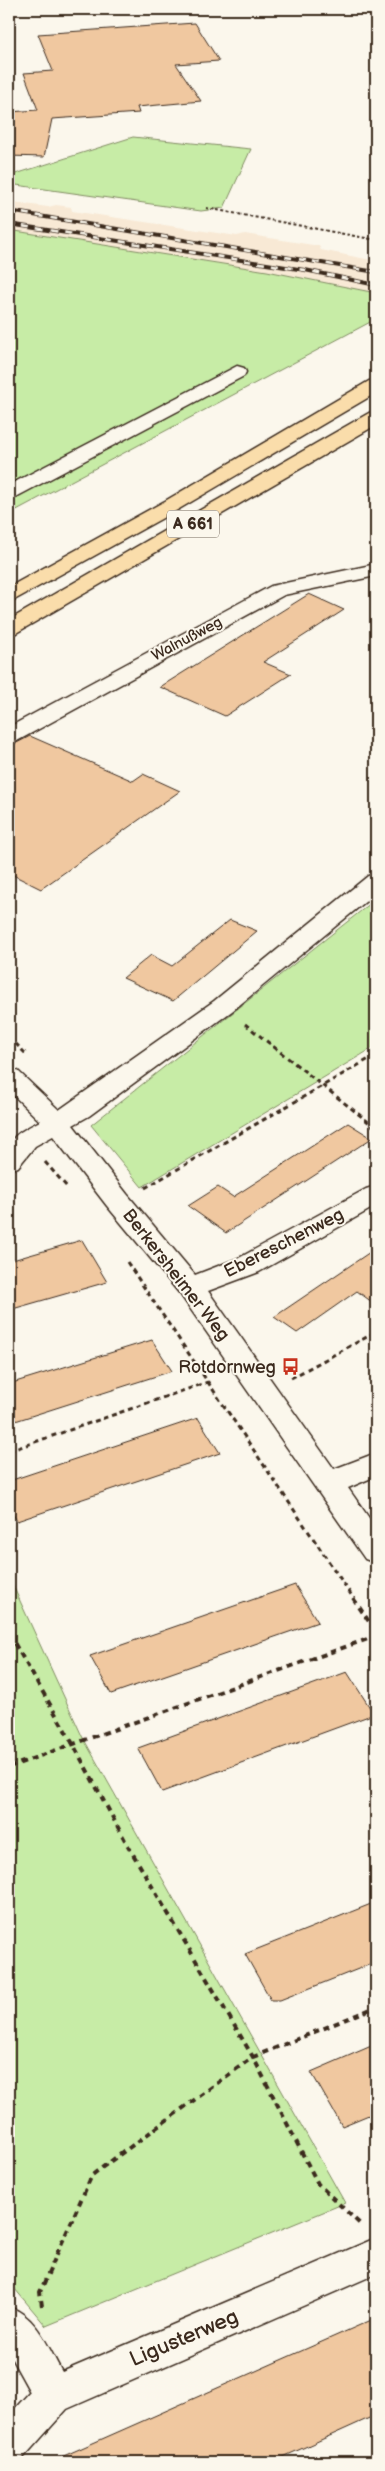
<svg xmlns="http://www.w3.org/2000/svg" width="385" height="2471" font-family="'Balsamiq Sans',sans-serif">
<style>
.built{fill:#f8e9d5}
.green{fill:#c7eca6;stroke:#818b62}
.building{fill:#f0c8a0;stroke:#3b2a1e}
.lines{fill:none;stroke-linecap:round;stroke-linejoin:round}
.minor-casing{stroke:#3b2a1e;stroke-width:3}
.highway-casing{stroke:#3b2a1e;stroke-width:3}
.path-far2{stroke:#3b2a1e;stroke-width:2;stroke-dasharray:3 2.5;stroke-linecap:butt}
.path-far1{stroke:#3b2a1e;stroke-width:3;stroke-dasharray:5 4;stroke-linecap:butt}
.path{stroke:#3b2a1e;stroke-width:4;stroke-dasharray:6 5;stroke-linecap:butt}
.minor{fill:#fbf7ec;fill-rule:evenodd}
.highway{fill:#faddab;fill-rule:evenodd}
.rail-casing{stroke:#3b2a1e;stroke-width:4}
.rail{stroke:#fbf7ec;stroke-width:2.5;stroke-dasharray:7;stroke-linecap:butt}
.labels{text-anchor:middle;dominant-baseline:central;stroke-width:4;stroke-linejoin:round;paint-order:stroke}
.far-street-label{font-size:15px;fill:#3b2a1e;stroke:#fbf7ec}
.shield{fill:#fbf7ec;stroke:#75685c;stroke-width:1}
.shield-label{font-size:16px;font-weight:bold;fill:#3b2a1e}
.street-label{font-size:18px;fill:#3b2a1e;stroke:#fbf7ec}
.poi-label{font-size:18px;fill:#3b2a1e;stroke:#fbf7ec;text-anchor:end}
.near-street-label{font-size:21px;fill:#3b2a1e;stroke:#fbf7ec}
</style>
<rect width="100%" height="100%" fill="#fbf7ec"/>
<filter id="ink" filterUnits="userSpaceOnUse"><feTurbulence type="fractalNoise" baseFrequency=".02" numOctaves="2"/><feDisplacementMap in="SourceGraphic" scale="10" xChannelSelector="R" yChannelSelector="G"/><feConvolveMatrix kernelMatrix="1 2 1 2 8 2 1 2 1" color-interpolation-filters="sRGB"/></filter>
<g filter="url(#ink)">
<path class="built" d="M9,202L48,207L56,205L71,207L72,211L237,236L245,234L319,246L321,250L376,261V293L267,271L9,230Z"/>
<g class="green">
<path d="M133,137L251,149L224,208L201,211L9,184V176Z"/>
<path d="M9,230L267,271L376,293V319L9,514Z"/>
<path d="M376,899V1046L142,1187L91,1125Z"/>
<path d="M9,1577L82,1736L345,2203L46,2326L9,2282Z"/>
</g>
<g class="building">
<path d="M195,23L219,61L176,64L201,101L137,107L139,113L52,119L44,157L9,156V112L38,110L24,73L53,71L38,34Z"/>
<path d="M309,594L344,610L263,662L291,674L225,716L160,687Z"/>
<path d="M30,736L133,781L143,774L180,791L41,889L9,873V747Z"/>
<path d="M230,920L257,931L173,1001L123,978L151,955L172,966Z"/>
<path d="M348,1123L372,1138L226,1233L188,1206L218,1187L233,1197Z"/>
<path d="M82,1240L107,1282L9,1310V1261Z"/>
<path d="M376,1248V1305L357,1291L297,1333L274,1317Z"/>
<path d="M152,1340L172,1371L9,1423V1384Z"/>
<path d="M198,1418L220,1453L17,1521L9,1507V1481Z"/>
<path d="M295,1585L318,1622L111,1694L90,1656Z"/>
<path d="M347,1672L374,1714L162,1792L138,1748Z"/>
<path d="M376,1902V1962L280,2000H271L245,1954Z"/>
<path d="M376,2044V2112L342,2126L311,2072Z"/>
<path d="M376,2318V2415L272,2462H50Z"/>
</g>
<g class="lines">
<defs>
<g id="minor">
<path d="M237,366L244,368L246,372L244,376L16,497L9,499V485Z"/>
<path d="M376,564V576L284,595L17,741L9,743V727L271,586Z"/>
<path d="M376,874V893L232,1011L89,1116L73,1125L127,1194L195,1275L239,1258L366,1189L376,1186V1206L259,1272L208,1291L334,1469L376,1453V1476L348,1488L376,1528V1563L365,1559L180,1294L107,1206L53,1136L35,1146L18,1167L9,1170C9,1136 10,1137 40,1121L9,1091V1069L18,1071L59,1110L214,1001L368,876Z"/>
<path d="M376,2238V2274L67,2409L23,2458L9,2462V2415L30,2392L9,2354V2307C37,2316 48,2347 62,2372Z"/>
</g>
<g id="highway">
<path d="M376,380V393L179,509L16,599L9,601V587L165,501L369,381Z"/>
<path d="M376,411V425L16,633L9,635V620L369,413Z"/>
</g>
</defs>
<use href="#minor" class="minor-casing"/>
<use href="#highway" class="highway-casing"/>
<path class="path-far2" d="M206,208L376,240"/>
<g class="path-far1">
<path d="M245,1024L376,1128"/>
<path d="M9,1037L26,1054"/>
<path d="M45,1162L67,1187"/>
<path d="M145,1188L376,1055"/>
<path d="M127,1262L354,1599"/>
<path d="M291,1378L376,1332"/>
<path d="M9,1451L208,1382"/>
</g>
<g class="path">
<path d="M353,1598L376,1632"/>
<path d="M9,1634L73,1744L127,1844L253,2057L318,2184L362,2226"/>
<path d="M9,1767L376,1636"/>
<path d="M42,2306L40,2292L92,2175L253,2057L376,2007"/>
</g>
<use href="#minor" class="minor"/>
<use href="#highway" class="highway"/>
<defs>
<g id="rail">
<path d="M9,211L376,272"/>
<path d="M9,224L305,270L376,285"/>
</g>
</defs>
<use href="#rail" class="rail-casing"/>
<use href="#rail" class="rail"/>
</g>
</g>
<defs>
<symbol id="bus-bare" viewBox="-9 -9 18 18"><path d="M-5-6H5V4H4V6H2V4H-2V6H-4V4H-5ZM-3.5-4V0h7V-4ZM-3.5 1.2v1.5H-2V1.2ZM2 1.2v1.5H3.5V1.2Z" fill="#c8321e" stroke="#fbf7ec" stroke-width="2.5" paint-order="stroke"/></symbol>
</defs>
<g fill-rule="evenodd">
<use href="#bus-bare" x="278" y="1354" width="25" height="25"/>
</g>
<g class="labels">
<g class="far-street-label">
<text transform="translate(187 639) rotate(-28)">Walnußweg</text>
</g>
<rect class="shield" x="167" y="510.5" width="52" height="27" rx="4"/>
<g class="shield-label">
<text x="193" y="524">A 661</text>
</g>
<g class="street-label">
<text transform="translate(284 1243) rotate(-27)">Ebereschenweg</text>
<text transform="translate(176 1275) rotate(52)">Berkersheimer Weg</text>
</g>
<g class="poi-label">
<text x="276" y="1367">Rotdornweg</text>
</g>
<g class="near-street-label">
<text transform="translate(184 2338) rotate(-23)">Ligusterweg</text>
</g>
</g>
<rect width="385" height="2471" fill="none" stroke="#fbf7ec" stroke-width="30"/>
<rect x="15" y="15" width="355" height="2441" fill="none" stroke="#3b2a1e" stroke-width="2" filter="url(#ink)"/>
</svg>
